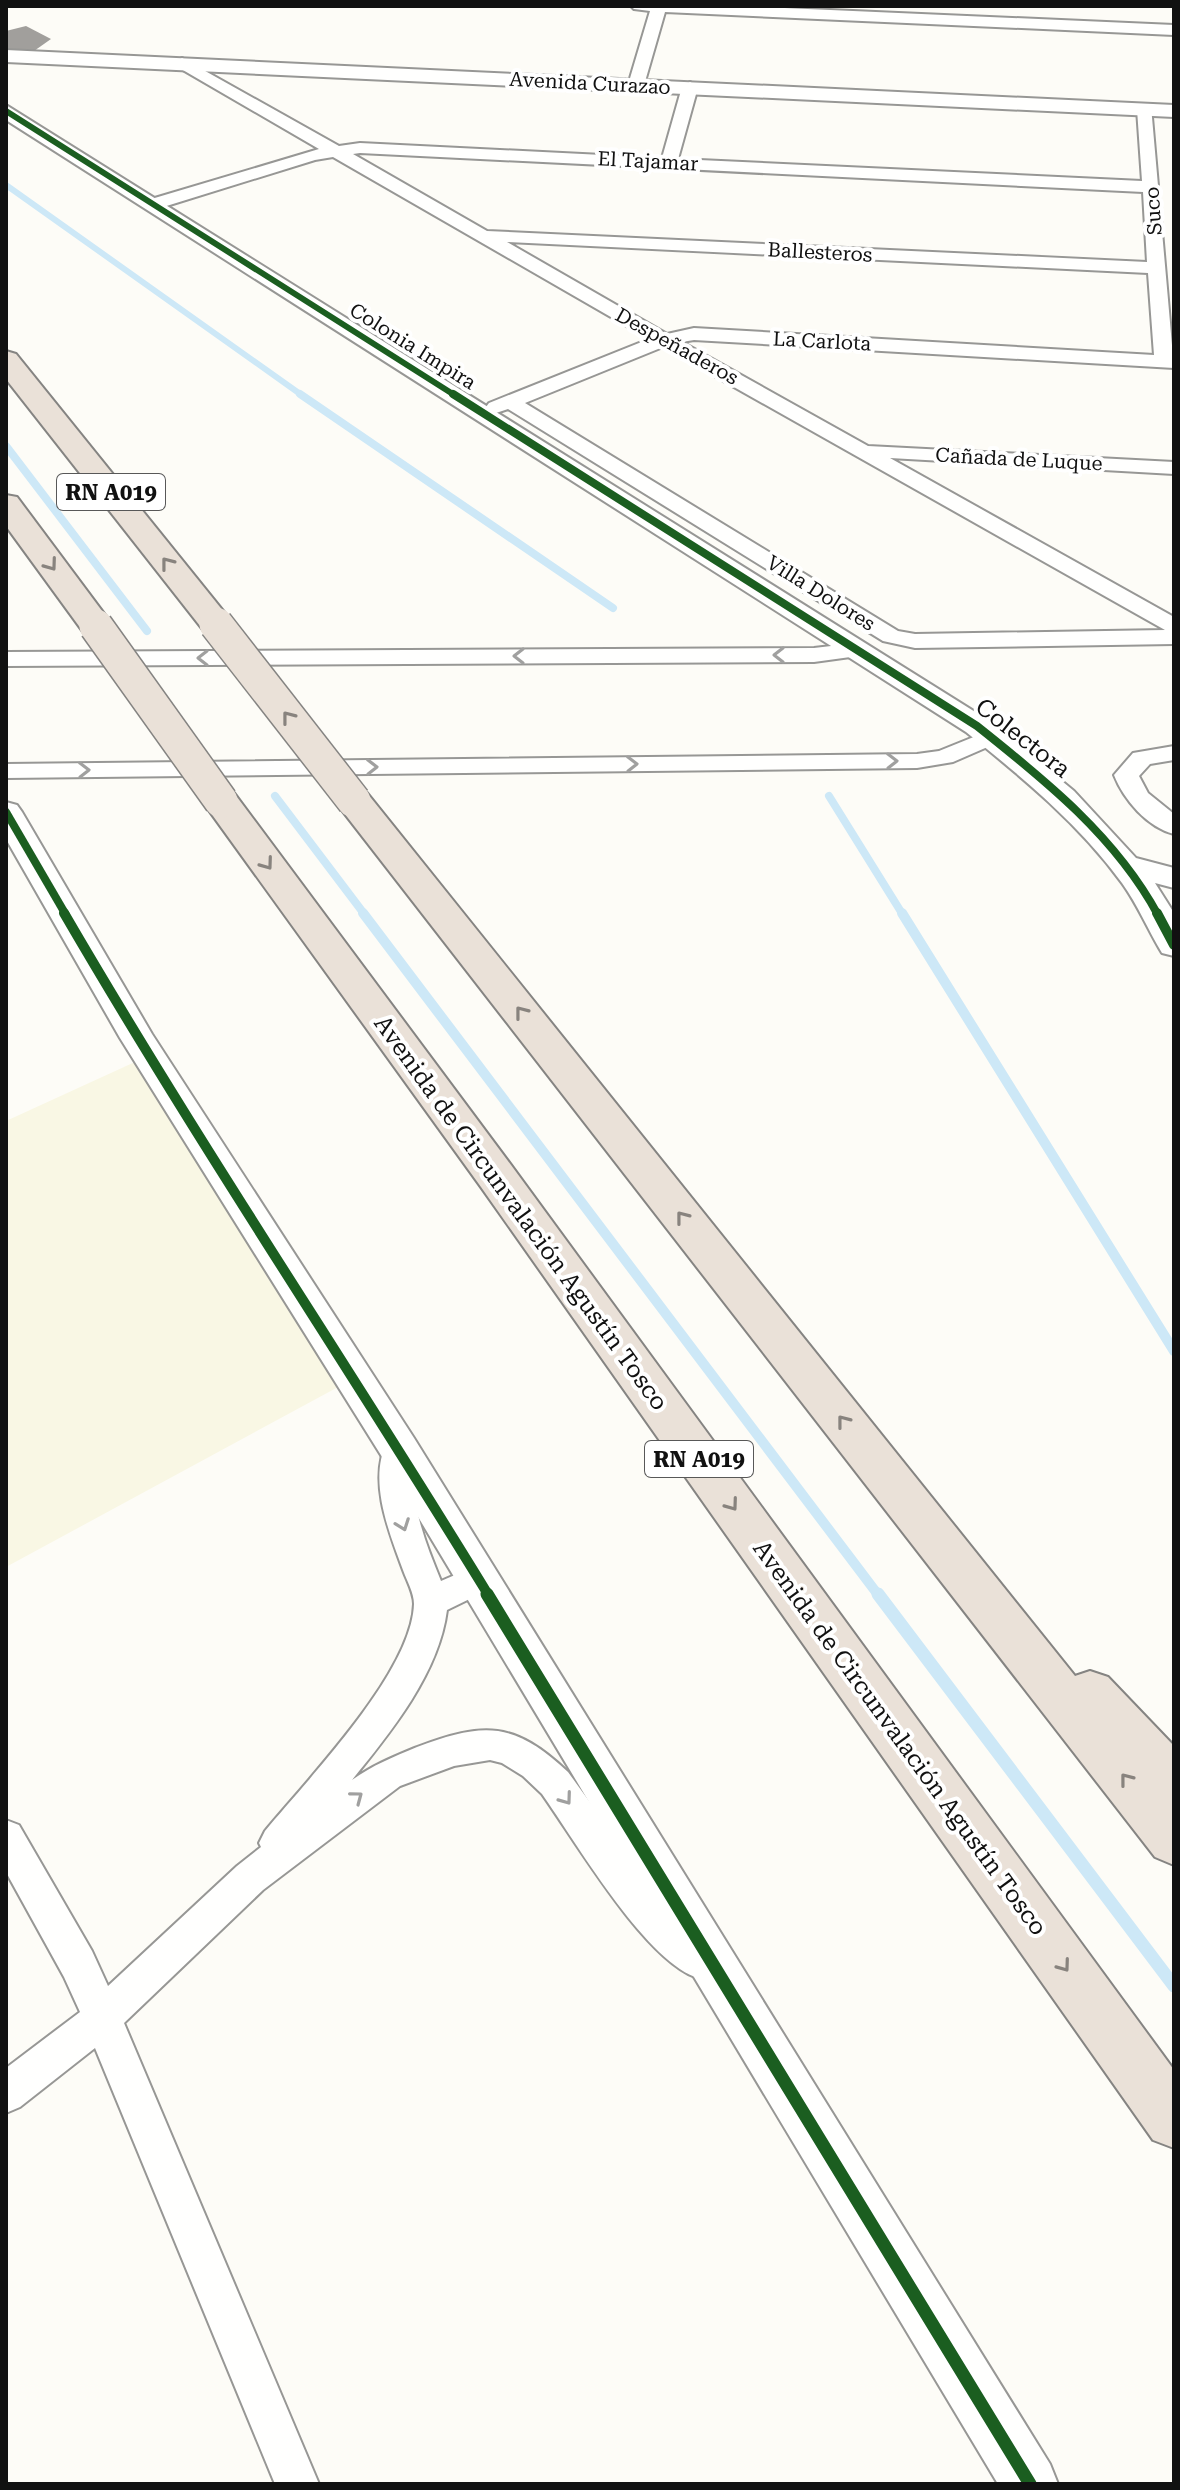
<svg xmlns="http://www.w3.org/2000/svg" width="1180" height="2490" font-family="'Roboto Serif',serif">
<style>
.farmland{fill:#f9f7e4}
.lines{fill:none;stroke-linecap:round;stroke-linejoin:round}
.stream-far3{stroke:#cde8f7;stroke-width:6}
.stream-far2{stroke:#cde8f7;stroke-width:8}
.stream-far1{stroke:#cde8f7;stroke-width:10}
.stream{stroke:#cde8f7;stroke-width:13}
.building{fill:#a19f9c}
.minor-casing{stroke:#979795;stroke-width:4}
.tertiary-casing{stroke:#979795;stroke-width:4}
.motorway-casing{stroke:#858482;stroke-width:4}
.minor{fill:#fffffe;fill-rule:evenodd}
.tertiary{fill:#fffffe;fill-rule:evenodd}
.motorway{fill:#eae1d8;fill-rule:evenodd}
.motorway-bridge-casing{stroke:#858482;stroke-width:36;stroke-linecap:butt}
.motorway-bridge{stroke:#eae1d8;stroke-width:33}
.cycleway-far3-casing{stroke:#fff;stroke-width:9}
.cycleway-far2-casing{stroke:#fff;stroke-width:12}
.cycleway-far1-casing{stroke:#fff;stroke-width:15}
.cycleway-casing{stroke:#fff;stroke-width:18}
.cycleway-far3{stroke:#1b5e20;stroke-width:6}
.cycleway-far2{stroke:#1b5e20;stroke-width:8}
.cycleway-far1{stroke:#1b5e20;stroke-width:10}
.cycleway{stroke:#1b5e20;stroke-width:13}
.oneway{stroke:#88837e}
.oneway2{stroke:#a0a09f}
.labels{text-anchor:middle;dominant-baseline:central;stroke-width:8;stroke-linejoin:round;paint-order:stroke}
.far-street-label{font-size:20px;fill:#111;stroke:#fff}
.shield{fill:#fff;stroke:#585858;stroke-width:2}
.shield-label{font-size:22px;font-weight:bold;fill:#111}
.street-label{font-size:24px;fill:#111;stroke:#fff}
</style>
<rect width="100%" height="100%" fill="#fdfcf7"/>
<path class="farmland" d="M148,1056L340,1386L6,1567V1121Z"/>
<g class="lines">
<path class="stream-far3" d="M6,185L303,396"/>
<g class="stream-far2">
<path d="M300,394L613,608"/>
<path d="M6,446L147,631"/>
<path d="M275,796L365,915"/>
<path d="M829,796L903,915"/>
</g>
<g class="stream-far1">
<path d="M363,913L879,1596"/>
<path d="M902,913L1174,1351"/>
</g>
<path class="stream" d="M878,1594L1174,1986"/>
</g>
<path class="building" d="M26,26L51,39L34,51L6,49V31Z"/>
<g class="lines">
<defs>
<g id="minor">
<path d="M631,6H741L1174,25V35L665,12L644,85L636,90L628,85L650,11L634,9Z"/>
<path d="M182,58L339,146L360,143L662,158L682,87L690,82L698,87L678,159L1142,181L1137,109L1145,104L1151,106L1174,368L694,340L682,342L868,446L1174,462V474L890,458L1174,617V644L915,648L883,641L508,409L496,413L489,411L486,407L489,403L649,339L333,157L315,160L160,208H148L145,204L148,200L319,149L176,66L174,63ZM360,153L1143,192L1147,262L487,231L353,154ZM507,242L1148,273L1154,355L694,328L667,334ZM663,347L1165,630L915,634L898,631L525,403Z"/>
<path d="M857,643L865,645L868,650L865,655L814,662L6,666V652L814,648Z"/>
<path d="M991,730L999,732L1003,737L999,742L953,762L917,768L6,778V764L917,754L939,751Z"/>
<path d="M1174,746V760L1150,764L1139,776L1148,793L1174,814V834C1147,827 1124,800 1114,775L1133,753Z"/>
<path d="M399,1436L410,1440C419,1456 412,1478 415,1496C418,1525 430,1554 441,1581L478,1565L490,1569L495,1579L490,1589L447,1610C439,1673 391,1732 352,1780C373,1765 393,1757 417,1747C484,1722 514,1721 568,1772L662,1902L709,1946L714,1959L709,1972L695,1977C643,1957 576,1842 542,1794L523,1776L502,1763L490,1760L454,1766L400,1786L263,1890L124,2023L319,2484H275L95,2048L20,2107L6,2113V2068L80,2012L64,1977L6,1872V1820L19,1825L92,1951L108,1986L237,1866L261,1847L259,1843L265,1831C308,1779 412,1672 414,1604C414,1593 407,1581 403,1570C389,1532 367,1479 388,1440Z"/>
</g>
<g id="tertiary">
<path d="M6,50L1174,105V117L6,62Z"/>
<path d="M6,105L988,720L1074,791L1136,858L1174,868V888L1155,883L1174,913V956L1162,953C1148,930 1138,905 1122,883C1079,824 1023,778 966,732L6,120Z"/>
<path d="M6,802L17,805L22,812L152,1034L414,1438L1050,2464L1058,2484H998L384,1460L120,1038L6,839Z"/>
</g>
<g id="motorway">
<path d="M6,351L16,354L228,617L233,624L228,631L216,634L204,631L6,379Z"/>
<path d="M6,495L17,497L108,619L113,626L108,633L96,636L84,633L6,526Z"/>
<path d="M221,790L234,793L511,1165L1174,2070V2148L1153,2140L481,1187L208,809L203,801L208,793Z"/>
<path d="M354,790L367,793L1075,1676L1090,1671L1108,1677L1174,1746V1865L1155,1857L341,809L336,801L341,793Z"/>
</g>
</defs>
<use href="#minor" class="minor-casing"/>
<use href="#tertiary" class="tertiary-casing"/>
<use href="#motorway" class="motorway-casing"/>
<use href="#minor" class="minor"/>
<use href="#tertiary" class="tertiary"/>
<use href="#motorway" class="motorway"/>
<defs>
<g id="motorway-bridge">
<path d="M216,624L354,801"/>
<path d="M96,626L221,801"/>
</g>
</defs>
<use href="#motorway-bridge" class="motorway-bridge-casing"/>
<use href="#motorway-bridge" class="motorway-bridge"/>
<defs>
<path id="cycleway-far3" d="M6,111L456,396"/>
<g id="cycleway-far2">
<path d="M453,394L977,726C1045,780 1116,837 1158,915"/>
<path d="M6,812L66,915"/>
</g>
<g id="cycleway-far1">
<path d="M64,913C199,1145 349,1367 489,1596"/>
<path d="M1157,913L1174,945"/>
</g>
<path id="cycleway" d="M487,1594L1030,2484"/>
</defs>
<use href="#cycleway-far3" class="cycleway-far3-casing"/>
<use href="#cycleway-far2" class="cycleway-far2-casing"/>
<use href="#cycleway-far1" class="cycleway-far1-casing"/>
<use href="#cycleway" class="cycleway-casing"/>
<use href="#cycleway-far3" class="cycleway-far3"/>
<use href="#cycleway-far2" class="cycleway-far2"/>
<use href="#cycleway-far1" class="cycleway-far1"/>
<use href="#cycleway" class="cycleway"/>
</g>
<defs><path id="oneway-chevron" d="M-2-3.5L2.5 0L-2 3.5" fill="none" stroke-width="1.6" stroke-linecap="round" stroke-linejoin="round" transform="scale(2)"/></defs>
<g class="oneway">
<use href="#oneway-chevron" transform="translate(167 563) rotate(-128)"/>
<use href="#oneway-chevron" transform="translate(51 565) rotate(54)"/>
<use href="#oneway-chevron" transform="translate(288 717) rotate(-128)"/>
<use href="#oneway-chevron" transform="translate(267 864) rotate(54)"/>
<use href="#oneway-chevron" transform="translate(521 1012) rotate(-128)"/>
<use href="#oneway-chevron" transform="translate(682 1217) rotate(-128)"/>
<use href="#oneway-chevron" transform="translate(843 1421) rotate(-128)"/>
<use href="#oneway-chevron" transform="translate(732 1505) rotate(54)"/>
<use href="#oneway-chevron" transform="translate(1126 1779) rotate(-128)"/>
<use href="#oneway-chevron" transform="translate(1064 1966) rotate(54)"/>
</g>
<g class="oneway2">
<use href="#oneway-chevron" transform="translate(779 655) rotate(180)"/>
<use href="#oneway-chevron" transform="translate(519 656) rotate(180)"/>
<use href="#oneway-chevron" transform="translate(203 658) rotate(180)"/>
<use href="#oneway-chevron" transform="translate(892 761) rotate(-1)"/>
<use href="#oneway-chevron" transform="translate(632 764) rotate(-1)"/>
<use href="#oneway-chevron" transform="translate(372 767) rotate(-1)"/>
<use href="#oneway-chevron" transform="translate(84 770) rotate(-1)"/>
<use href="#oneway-chevron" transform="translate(403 1525) rotate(70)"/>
<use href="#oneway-chevron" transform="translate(357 1797) rotate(-37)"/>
<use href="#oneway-chevron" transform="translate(566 1799) rotate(54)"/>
</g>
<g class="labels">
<g class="far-street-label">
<text transform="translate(590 83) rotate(3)">Avenida Curazao</text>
<text transform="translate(648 161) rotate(3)">El Tajamar</text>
<text transform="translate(1153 211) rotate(-94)">Suco</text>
<text transform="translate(820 252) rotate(3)">Ballesteros</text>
<text transform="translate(822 341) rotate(3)">La Carlota</text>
<text transform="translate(413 346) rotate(32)">Colonia Impira</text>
<text transform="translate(677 346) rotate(29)">Despeñaderos</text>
<text transform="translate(1019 459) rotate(3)">Cañada de Luque</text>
<text transform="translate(821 593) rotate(32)">Villa Dolores</text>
</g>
<g class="shield">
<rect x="57" y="474" width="108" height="36" rx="6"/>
<rect x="645" y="1441" width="108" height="36" rx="6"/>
</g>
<g class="shield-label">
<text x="111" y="492">RN A019</text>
<text x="699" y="1459">RN A019</text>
</g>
<g class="street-label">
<text transform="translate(1023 738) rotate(38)">Colectora</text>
<text transform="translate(521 1213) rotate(54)">Avenida de Circunvalación Agustín Tosco</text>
<text transform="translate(900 1738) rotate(54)">Avenida de Circunvalación Agustín Tosco</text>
</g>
</g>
<rect width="1180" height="2490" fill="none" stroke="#111111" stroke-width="16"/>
</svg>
